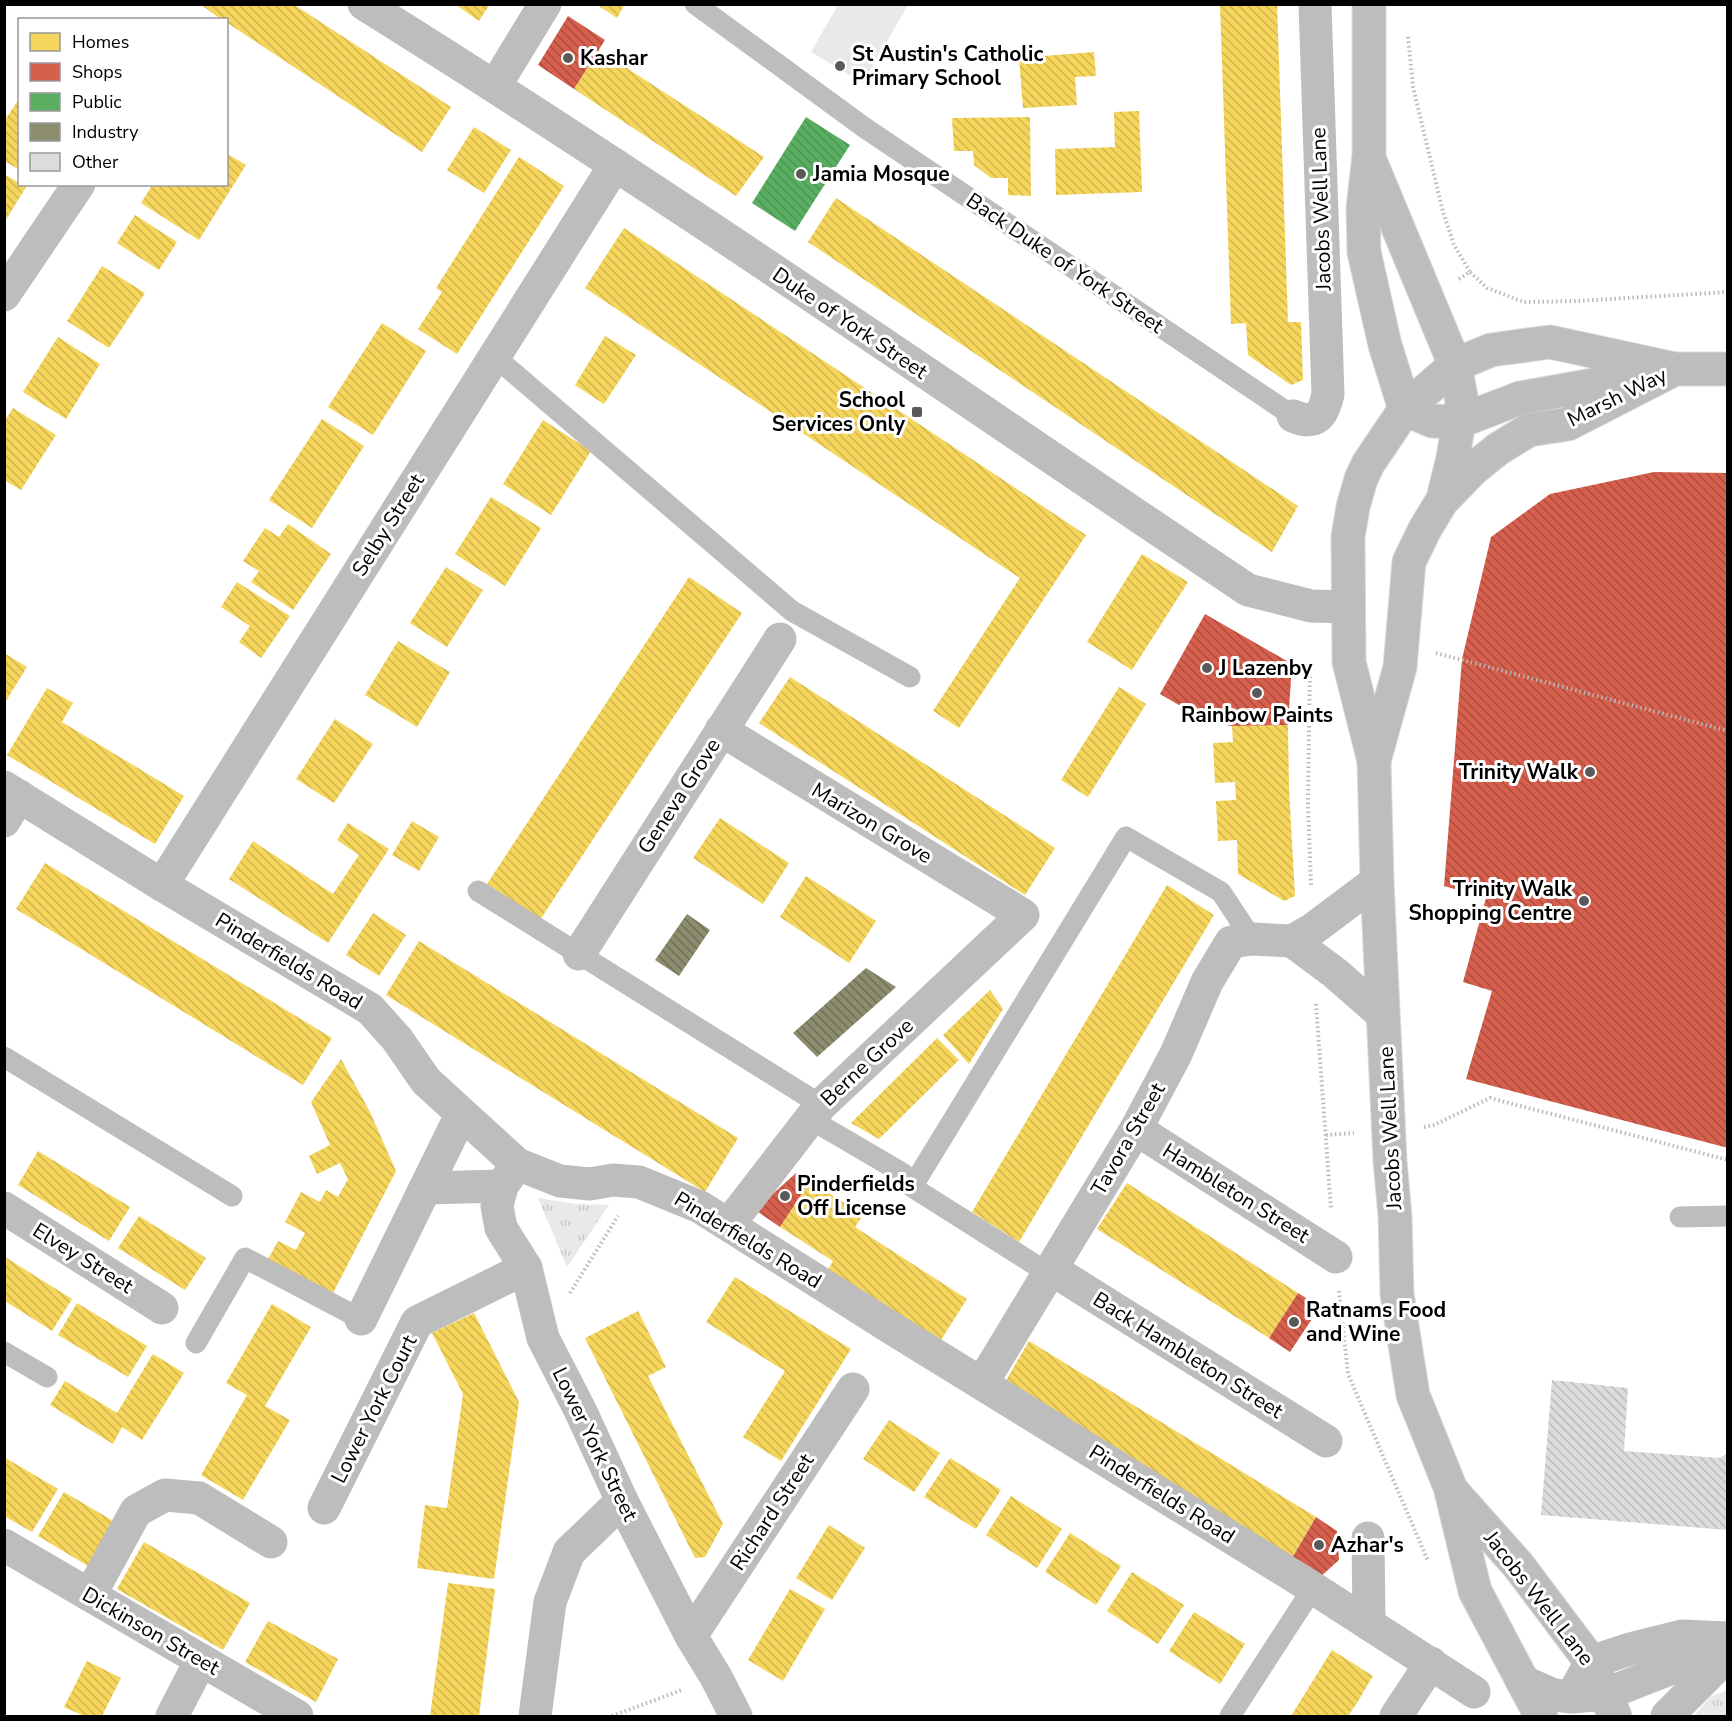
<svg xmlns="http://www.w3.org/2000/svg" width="1732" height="1721" font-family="'Nunito Sans',sans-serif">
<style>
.grass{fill:url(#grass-tufts)}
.pitch{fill:#e9e9e9}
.homes{fill:url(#homes-back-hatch)}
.shops{fill:url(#shops-back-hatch)}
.public{fill:url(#public-back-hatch)}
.industry{fill:url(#industry-back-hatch)}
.building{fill:url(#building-back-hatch)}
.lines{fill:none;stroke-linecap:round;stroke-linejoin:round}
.primary-casing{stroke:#dbdbdb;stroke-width:35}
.highway-casing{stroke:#dbdbdb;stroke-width:35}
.path{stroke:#b8b8b8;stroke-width:4;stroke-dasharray:1.5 3;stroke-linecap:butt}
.lane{stroke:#bdbdbd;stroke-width:21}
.street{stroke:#bdbdbd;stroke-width:33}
.primary{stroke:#bdbdbd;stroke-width:33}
.highway{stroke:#bdbdbd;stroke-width:33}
.poi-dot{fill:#595959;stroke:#fff;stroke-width:2}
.labels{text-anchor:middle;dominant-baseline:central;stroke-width:6;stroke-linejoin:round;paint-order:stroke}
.poi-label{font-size:21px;font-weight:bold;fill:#000;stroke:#fff;text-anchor:start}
.street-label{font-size:21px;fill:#000;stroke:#fff}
</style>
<defs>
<pattern id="grass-tufts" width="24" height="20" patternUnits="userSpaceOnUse" patternTransform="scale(1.5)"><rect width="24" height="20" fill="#e9e9e9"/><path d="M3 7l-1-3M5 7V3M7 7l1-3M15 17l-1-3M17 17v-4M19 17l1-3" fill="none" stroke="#c6c6c6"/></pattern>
<pattern id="homes-back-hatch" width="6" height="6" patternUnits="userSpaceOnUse" patternTransform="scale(1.5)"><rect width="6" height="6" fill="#f6d55c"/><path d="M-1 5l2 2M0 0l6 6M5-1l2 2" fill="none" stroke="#d1b54e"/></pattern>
<pattern id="shops-back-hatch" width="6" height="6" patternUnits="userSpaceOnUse" patternTransform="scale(1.5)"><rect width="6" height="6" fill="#d6604d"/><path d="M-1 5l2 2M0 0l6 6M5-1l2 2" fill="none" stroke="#ab4d3e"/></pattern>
<pattern id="public-back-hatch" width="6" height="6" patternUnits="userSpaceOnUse" patternTransform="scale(1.5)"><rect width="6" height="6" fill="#5aae61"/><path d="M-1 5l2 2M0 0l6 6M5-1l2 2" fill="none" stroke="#4c9452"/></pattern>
<pattern id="industry-back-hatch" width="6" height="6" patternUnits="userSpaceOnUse" patternTransform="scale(1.5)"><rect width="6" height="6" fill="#8c8c6e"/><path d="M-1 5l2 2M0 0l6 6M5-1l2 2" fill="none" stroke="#707058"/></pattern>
<pattern id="building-back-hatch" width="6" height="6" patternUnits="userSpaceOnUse" patternTransform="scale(1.5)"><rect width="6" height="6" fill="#dcdcdc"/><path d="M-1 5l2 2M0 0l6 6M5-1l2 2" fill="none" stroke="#bbb"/></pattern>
</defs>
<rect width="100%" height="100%" fill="#fff"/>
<g class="grass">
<path d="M538,1198L575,1204L609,1205L567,1267Z"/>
<path d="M1727,1690V1716H1694L1710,1697Z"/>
</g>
<path class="pitch" d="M838,5H908L863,83L811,52Z"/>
<g class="homes">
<path d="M200,4H293L451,107L422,152L226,22V20H222Z"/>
<path d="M455,4H490L479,21Z"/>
<path d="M596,4H625L617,18Z"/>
<path d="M1220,4H1277L1288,322H1301L1303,380L1291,385L1248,355L1246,323L1231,324Z"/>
<path d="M599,50L764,157L736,196L574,89Z"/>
<path d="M1094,52L1096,76L1075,77L1077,105L1023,108L1019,58Z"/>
<path d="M20,98V170L4,161V121Z"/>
<path d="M1139,111L1142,192L1056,195L1055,149L1115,147L1114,112Z"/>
<path d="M1030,117L1031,196L1008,195V178H991L974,165L973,151H954L952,118Z"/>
<path d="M474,127L511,150L484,193L447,170Z"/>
<path d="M226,153L246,165L199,240L141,203L153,184H226Z"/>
<path d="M519,157L564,186L457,354L418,329L442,292L436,288Z"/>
<path d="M4,174L26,187L4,223Z"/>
<path d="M836,198L1298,506L1272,552L808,242Z"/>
<path d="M135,215L177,242L159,270L117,243Z"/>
<path d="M624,228L1086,535L959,728L933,711L1020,578L585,288Z"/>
<path d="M102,266L145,293L109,348L67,321Z"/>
<path d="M382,323L426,351L373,435L328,407Z"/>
<path d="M605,336L636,355L604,404L575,385Z"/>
<path d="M58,337L100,364L66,419L23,392Z"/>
<path d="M13,408L56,435L21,490L4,480V422Z"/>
<path d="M322,419L364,446L312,528L269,500Z"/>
<path d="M543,420L591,451L551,515L503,484Z"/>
<path d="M491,497L541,528L505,586L455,554Z"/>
<path d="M288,524L331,554L293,610L251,582L259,571L243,561L265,528L279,537Z"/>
<path d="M1142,554L1188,582L1132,670L1087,642Z"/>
<path d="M446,567L483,590L447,647L410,623Z"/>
<path d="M689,577L742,613L540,920L487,884Z"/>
<path d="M237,582L290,616L261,658L239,642L250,626L221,607Z"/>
<path d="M398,641L450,672L417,727L365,695Z"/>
<path d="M4,653L27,667L4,704Z"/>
<path d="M790,677L1055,848L1025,895L759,723Z"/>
<path d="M1119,687L1146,704L1088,797L1061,780Z"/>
<path d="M47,688L73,703L62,722L184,796L155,844L7,755Z"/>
<path d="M335,719L373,744L334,803L296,779Z"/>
<path d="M1288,725L1289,789L1295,896L1284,901L1238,874L1237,840L1218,841L1216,801L1236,800L1235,782L1215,783L1213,743L1233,742L1232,726Z"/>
<path d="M720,818L789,863L763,904L693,858Z"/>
<path d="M412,821L439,837L419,871L392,855Z"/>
<path d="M348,823L389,849L328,943L229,879L253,841L333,894L359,855L337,840Z"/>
<path d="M45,863L332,1038L303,1085L16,909Z"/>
<path d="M806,876L876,921L849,963L780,917Z"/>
<path d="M1167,885L1214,915L1019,1242L972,1212Z"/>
<path d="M373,913L406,935L379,976L346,955Z"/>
<path d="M419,941L738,1138L705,1192L386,995Z"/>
<path d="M990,990L1003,1009L969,1064L943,1035Z"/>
<path d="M937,1038L959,1060L879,1139L851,1123Z"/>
<path d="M341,1059L370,1112L396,1171L332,1295L267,1261L278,1241L296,1250L305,1233L285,1222L301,1192L320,1202L326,1190L338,1197L348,1179L340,1163L317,1174L309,1156L330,1145L311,1102Z"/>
<path d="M38,1151L130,1207L109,1241L18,1185Z"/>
<path d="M810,1181L863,1215L855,1227L967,1299L939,1343L827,1271L833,1261L780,1227Z"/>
<path d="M1127,1183L1298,1293L1269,1338L1097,1229Z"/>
<path d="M139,1216L206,1258L185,1290L118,1248Z"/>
<path d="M5,1257L72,1299L52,1331L5,1301Z"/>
<path d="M735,1277L851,1349L781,1461L743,1437L785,1371L706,1322Z"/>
<path d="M77,1303L147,1346L128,1377L58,1335Z"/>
<path d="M272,1304L311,1327L265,1406L290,1420L243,1500L201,1475L247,1395L226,1383Z"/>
<path d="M638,1311L666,1367L648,1376L723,1524L705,1557L695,1558L585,1338Z"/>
<path d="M474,1313L519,1402L494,1579L417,1568L425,1505L447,1508L463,1394L432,1333Z"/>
<path d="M1029,1341L1316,1517L1291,1560L1004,1384Z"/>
<path d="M153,1354L184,1373L142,1440L122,1427L113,1444L50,1405L65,1381L117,1413Z"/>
<path d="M889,1420L940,1453L914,1492L863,1459Z"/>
<path d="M4,1457L58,1489L32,1532L4,1516Z"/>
<path d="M950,1458L1001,1490L976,1529L924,1497Z"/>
<path d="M64,1492L120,1525L93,1569L38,1536Z"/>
<path d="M1011,1496L1062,1529L1037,1568L986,1535Z"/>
<path d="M829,1525L865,1548L832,1600L796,1578Z"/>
<path d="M1070,1533L1121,1566L1096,1605L1045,1572Z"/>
<path d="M144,1542L250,1603L223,1650L117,1589Z"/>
<path d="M1132,1572L1184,1605L1158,1644L1107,1611Z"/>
<path d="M448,1583L495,1589L479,1716H430Z"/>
<path d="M790,1589L825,1609L783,1681L748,1660Z"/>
<path d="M1194,1612L1245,1644L1220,1684L1169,1651Z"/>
<path d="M268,1621L338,1659L316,1702L245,1662Z"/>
<path d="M1332,1650L1373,1676L1357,1703L1348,1716H1291Z"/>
<path d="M87,1661L121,1678L102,1716H84L64,1707Z"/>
</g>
<g class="shops">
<path d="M568,16L605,40L574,89L538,65Z"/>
<path d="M1654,472L1728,473V1148L1466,1079L1492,991L1463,982L1486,898L1444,886L1462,659L1491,537L1550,494Z"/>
<path d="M1205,614L1292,664L1288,725L1232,726L1208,722L1160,694Z"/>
<path d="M796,1173L810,1181L780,1227L755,1210Z"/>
<path d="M1298,1293L1320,1307L1290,1352L1269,1338Z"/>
<path d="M1316,1517L1337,1531L1339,1560L1319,1578L1291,1560Z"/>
</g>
<path class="public" d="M806,117L850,145L795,231L752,203Z"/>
<g class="industry">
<path d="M687,914L710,930L679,976L655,960Z"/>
<path d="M866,968L896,987L817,1057L793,1033Z"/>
</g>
<path class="building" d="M1552,1380L1628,1388L1624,1451L1719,1458L1728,1454V1530L1541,1515Z"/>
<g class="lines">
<defs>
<g id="primary">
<path d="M1369,4V156L1363,208L1364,252L1385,345L1405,409"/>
<path d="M1369,158L1455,365"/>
</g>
<g id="highway">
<path d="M1405,409L1432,421L1458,422L1520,398L1638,377"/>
<path d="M1443,499L1453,458L1462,402L1455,365"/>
<path d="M1374,761L1400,667L1409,562L1425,529L1442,501L1472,470L1498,449L1529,430L1568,424L1675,369"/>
<path d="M1452,1491L1518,1565L1591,1662L1615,1716"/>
<path d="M1541,1716L1475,1591L1450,1487L1413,1395L1397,1294L1395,1216L1390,1161L1377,881L1374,761L1349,662L1348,537L1353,507L1361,479L1368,464L1405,409L1455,365L1491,350L1550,342L1675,369H1728"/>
</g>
</defs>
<use href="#primary" class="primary-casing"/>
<use href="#highway" class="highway-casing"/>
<g class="path">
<path d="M1408,37L1413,87L1443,212L1454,245L1470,272"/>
<path d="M1459,279L1470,272L1487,288L1524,302L1577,301L1728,292"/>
<path d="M1436,653L1728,731"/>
<path d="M1310,663L1308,803L1311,886"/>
<path d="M1316,1004L1331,1209"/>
<path d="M1424,1127L1434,1125L1490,1098L1728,1160"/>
<path d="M1326,1135L1354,1133"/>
<path d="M1339,1291L1348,1374L1428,1561"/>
<path d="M570,1293L618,1216"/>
<path d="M612,1716L682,1690"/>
</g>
<g class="lane">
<path d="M695,4L865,128L1293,416"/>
<path d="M494,356L792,611L910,677"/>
<path d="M478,891L821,1105"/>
<path d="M4,1057L232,1196"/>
<path d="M810,1119L904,1174"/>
<path d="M1680,1217L1728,1216"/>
<path d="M1048,1273L912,1187L1126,837L1221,892L1252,939"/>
<path d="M196,1343L245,1258L361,1319"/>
<path d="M4,1352L47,1377"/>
<path d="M1230,1716L1313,1588"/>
</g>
<g class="street">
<path d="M364,4C664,191 954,393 1248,590L1311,606L1348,607"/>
<path d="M495,86L545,4"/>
<path d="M4,295L79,184"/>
<path d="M1293,416C1316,426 1323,416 1328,394L1315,4"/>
<path d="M721,730L1023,915L821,1105L729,1224"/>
<path d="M4,787L162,885L370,1009L397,1039L426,1081L517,1164L560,1181L590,1184L613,1180L639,1182L700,1207L893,1329L1313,1588L1474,1692"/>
<path d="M4,821L19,796"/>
<path d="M162,885L615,165"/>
<path d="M1292,941L1335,973L1383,1015"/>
<path d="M579,954L780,639"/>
<path d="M1136,1129L1336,1257"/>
<path d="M517,1164L502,1186L497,1206L501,1228L526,1268L543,1338L581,1412L622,1501L691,1636L716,1677L736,1716"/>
<path d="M425,1188L502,1186"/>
<path d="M4,1208L162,1308"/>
<path d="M1051,1269L1326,1441"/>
<path d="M361,1319L461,1115"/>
<path d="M982,1383L1136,1129L1176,1054L1207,982L1231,942L1252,939L1292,941L1313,929L1377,881"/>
<path d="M324,1508L417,1322L526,1268"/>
<path d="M1368,1538L1369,1624"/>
<path d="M4,1545L297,1716"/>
<path d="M90,1595L136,1511L165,1495L199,1498L271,1542"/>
<path d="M691,1636L853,1389"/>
<path d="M1522,1681L1554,1695L1572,1697L1606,1694L1728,1646"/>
<path d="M1577,1687L1591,1662L1630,1649L1682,1636L1728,1638"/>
<path d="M172,1716L201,1660"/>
<path d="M535,1716L550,1602L569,1552L622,1501"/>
<path d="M1396,1716L1431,1663"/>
<path d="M1667,1716L1728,1655"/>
</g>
<use href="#primary" class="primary"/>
<use href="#highway" class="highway"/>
</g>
<g class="poi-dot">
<circle cx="568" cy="58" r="6"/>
<circle cx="840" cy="66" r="6"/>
<circle cx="801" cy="174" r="6"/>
<rect x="911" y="406" width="12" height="12" rx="3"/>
<circle cx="1207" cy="668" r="6"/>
<circle cx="1257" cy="693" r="6"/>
<circle cx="1590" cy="772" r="6"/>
<circle cx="1584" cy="901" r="6"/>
<circle cx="785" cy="1196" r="6"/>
<circle cx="1294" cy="1322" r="6"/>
<circle cx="1319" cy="1545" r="6"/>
</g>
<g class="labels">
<g class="poi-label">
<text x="852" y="54">St Austin's Catholic<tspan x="852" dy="24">Primary School</tspan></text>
<text x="580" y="58">Kashar</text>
<text x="813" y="174">Jamia Mosque</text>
<text x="905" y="400" text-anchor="end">School<tspan x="905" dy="24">Services Only</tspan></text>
<text x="1219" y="668">J Lazenby</text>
<text x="1257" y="715" text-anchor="middle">Rainbow Paints</text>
<text x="1578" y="772" text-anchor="end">Trinity Walk</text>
<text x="1572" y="889" text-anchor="end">Trinity Walk<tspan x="1572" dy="24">Shopping Centre</tspan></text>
<text x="797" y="1184">Pinderfields<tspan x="797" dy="24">Off License</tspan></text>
<text x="1306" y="1310">Ratnams Food<tspan x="1306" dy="24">and Wine</tspan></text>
<text x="1331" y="1545">Azhar's</text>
</g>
<g class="street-label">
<text transform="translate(1321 209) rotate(-92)">Jacobs Well Lane</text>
<text transform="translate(1065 263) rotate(34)">Back Duke of York Street</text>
<text transform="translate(850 323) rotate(34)">Duke of York Street</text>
<text transform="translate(1617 397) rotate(-26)">Marsh Way</text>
<text transform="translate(388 525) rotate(-58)">Selby Street</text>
<text transform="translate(679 796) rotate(-57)">Geneva Grove</text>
<text transform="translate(872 823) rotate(31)">Marizon Grove</text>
<text transform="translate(289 961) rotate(31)">Pinderfields Road</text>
<text transform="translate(867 1062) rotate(-43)">Berne Grove</text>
<text transform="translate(1390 1128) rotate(-93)">Jacobs Well Lane</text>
<text transform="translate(1128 1139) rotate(-60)">Tavora Street</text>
<text transform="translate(1236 1193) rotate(32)">Hambleton Street</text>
<text transform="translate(748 1240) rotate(31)">Pinderfields Road</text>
<text transform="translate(83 1258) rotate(32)">Elvey Street</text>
<text transform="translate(1188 1355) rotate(32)">Back Hambleton Street</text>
<text transform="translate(374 1409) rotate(-63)">Lower York Court</text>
<text transform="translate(595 1444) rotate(64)">Lower York Street</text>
<text transform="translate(1162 1494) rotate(32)">Pinderfields Road</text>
<text transform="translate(772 1512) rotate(-57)">Richard Street</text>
<text transform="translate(1539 1598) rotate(52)">Jacobs Well Lane</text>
<text transform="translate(151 1631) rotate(30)">Dickinson Street</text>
</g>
</g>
<rect width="1732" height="1721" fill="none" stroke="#000000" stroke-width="12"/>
<rect x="18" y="18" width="210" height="168" fill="#ffffff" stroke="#999999" stroke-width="1.5"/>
<rect x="30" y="33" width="30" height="18" fill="#f6d55c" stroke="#999999" stroke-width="1.5"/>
<text x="72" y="48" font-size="18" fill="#000000">Homes</text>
<rect x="30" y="63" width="30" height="18" fill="#d6604d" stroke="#999999" stroke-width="1.5"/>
<text x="72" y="78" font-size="18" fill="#000000">Shops</text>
<rect x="30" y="93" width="30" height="18" fill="#5aae61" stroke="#999999" stroke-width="1.5"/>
<text x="72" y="108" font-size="18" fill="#000000">Public</text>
<rect x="30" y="123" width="30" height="18" fill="#8c8c6e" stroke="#999999" stroke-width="1.5"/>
<text x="72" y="138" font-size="18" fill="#000000">Industry</text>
<rect x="30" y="153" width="30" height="18" fill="#dcdcdc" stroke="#999999" stroke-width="1.5"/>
<text x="72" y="168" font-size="18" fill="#000000">Other</text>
</svg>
